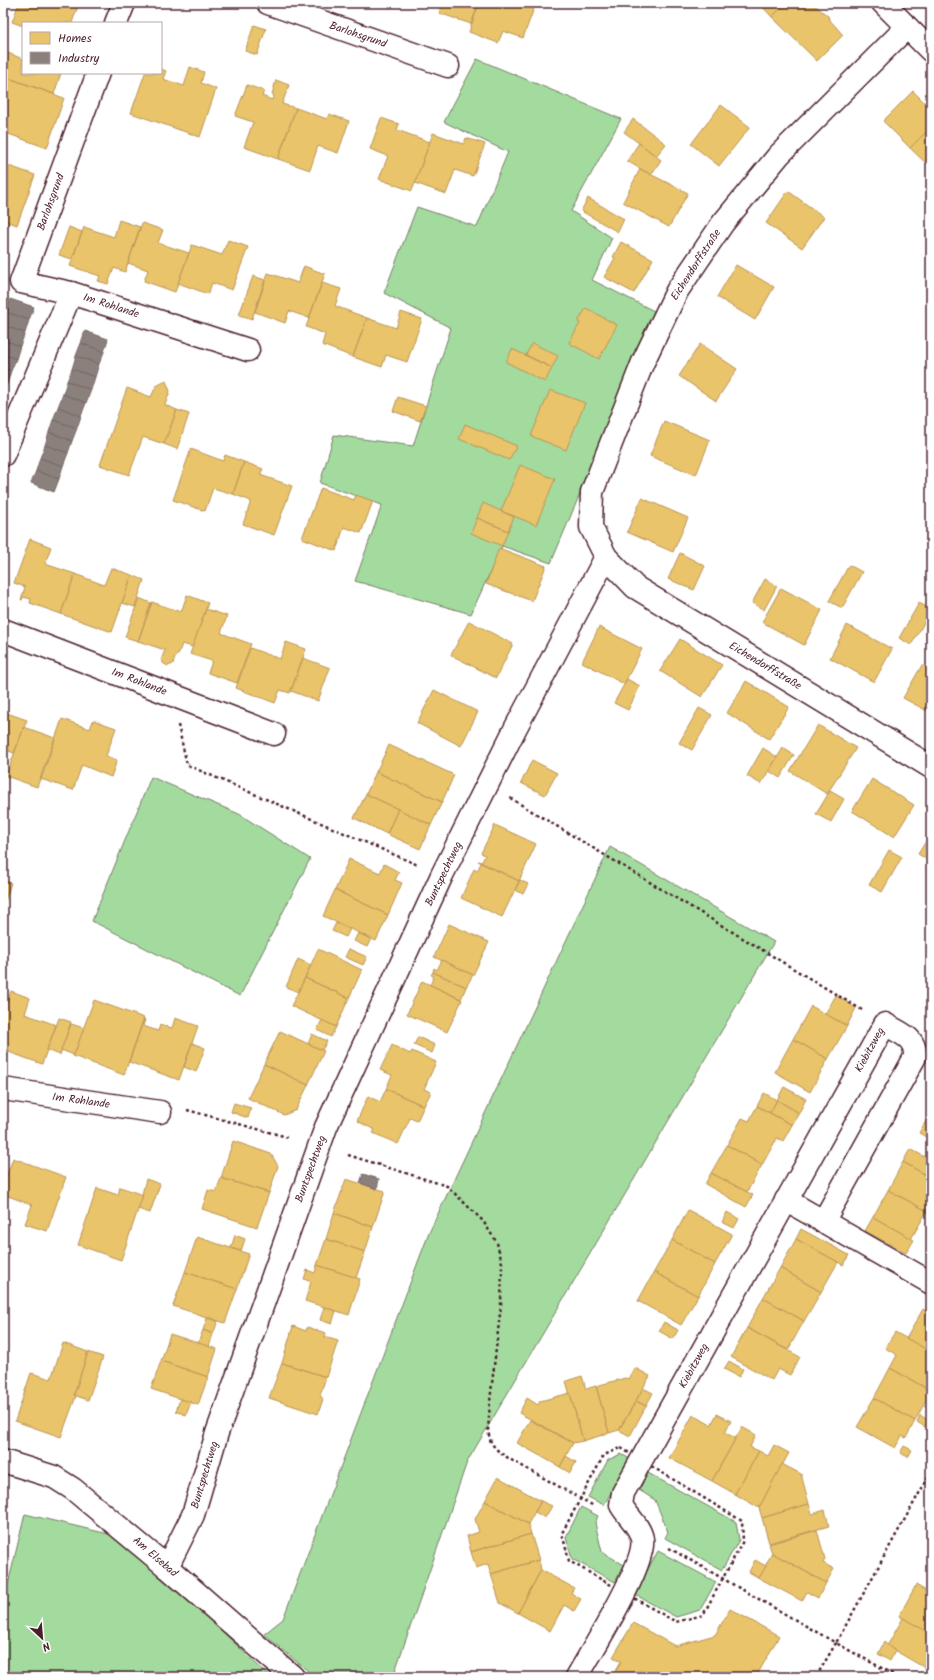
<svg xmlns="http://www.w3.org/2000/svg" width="934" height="1680" font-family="Kalam,sans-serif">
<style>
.green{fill:#a3db9f;stroke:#767d65}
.homes{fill:#e9c46a;stroke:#b99257}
.industry{fill:#8a817c;stroke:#776464}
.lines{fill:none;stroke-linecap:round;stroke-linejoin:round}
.minor-casing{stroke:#4a1f2b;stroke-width:25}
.tertiary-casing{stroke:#4a1f2b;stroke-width:25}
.path{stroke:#4a1f2b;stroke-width:2.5;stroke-dasharray:3 3;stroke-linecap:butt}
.minor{stroke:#fff;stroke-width:22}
.tertiary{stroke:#fff;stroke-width:22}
.labels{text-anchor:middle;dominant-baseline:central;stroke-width:4;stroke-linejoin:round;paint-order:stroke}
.street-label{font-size:11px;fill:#4a1f2b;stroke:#fff}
</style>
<rect width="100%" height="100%" fill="#fff"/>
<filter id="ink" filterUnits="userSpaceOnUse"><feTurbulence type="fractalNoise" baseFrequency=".025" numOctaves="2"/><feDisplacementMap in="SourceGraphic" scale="8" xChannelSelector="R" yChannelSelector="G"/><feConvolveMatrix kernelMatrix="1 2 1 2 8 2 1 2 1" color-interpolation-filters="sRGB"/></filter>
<g filter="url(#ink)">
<g class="green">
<path d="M477,59L621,119L571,211L612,238L592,280L656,312L551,563L502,546L471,614L355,581L382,505L320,483L334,435L413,446L451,328L384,293L417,207L477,227L508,152L444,122Z"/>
<path d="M151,777L239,814L310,859L240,996L92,921Z"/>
<path d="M610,847L774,942L467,1462L393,1677H315L264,1634L283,1619L429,1233Z"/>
<path d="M621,1454L630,1459L604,1505L588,1497L608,1460Z"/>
<path d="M648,1473L736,1522L739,1540L722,1570L665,1538L668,1532L655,1500L639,1490Z"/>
<path d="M581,1507L598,1516L595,1523L602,1552L624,1565L615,1582L572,1559L566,1537Z"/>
<path d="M25,1514L125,1538L270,1677H3V1605Z"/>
<path d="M658,1551L716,1582L700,1610L676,1617L634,1594Z"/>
</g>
<g class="homes">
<path d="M19,3L31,6L32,3H79L72,23H23V26L12,22Z"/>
<path d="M443,3H479L471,24L439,13Z"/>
<path d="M479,3H507L512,5V3H536L523,38L503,31L498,43L469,32Z"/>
<path d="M759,3H786L772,17Z"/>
<path d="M786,3H812L829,17L828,18L843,35L817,61L772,17Z"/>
<path d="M254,25L266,29L257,55L245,51Z"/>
<path d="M8,53L23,59V73H61L54,94L3,76V67Z"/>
<path d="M190,67L204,72L201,83L216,89L200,137L131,113L145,73H161V69L166,71L163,79L184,86Z"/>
<path d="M3,76L64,98L47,148L3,132Z"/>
<path d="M276,80L289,85L282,104L296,108L278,159L244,147L253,122L235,116L247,85L264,91L262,96L272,100L274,95L272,94Z"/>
<path d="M913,91L931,109V127L910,148L883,121Z"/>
<path d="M721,105L750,127L719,166L691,144Z"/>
<path d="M296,108L327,119L329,114L349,121L338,153L318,146L310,170L278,159Z"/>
<path d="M381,118L399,124L397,130L430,142L412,191L379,179L388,156L370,149Z"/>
<path d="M633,119L666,144L656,156L624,132Z"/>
<path d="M931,127V168L910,148Z"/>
<path d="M433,133L464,144L466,138L485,144L473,176L455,170L446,194L415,183Z"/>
<path d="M639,143L661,160L651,175L627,161Z"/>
<path d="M3,164L35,175L17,225L3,220Z"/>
<path d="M640,169L688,193L669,227L623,202Z"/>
<path d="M788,191L824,217L802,248L766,223Z"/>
<path d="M588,198L624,219L618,232L581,211Z"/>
<path d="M3,220L9,222L3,238Z"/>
<path d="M119,220L140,227L125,272L114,268L108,284L98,281L100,276L70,266L84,227L114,237Z"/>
<path d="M142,223L163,230L158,243L189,253L175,292L144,281L148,270L128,263Z"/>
<path d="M69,227L82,232L72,259L59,255Z"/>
<path d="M228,240L248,247L232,290L212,283L208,294L178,283L192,245L222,255Z"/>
<path d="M621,242L653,259L634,293L604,277L615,258L613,257Z"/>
<path d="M736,265L774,287L755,320L717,297Z"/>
<path d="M304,266L325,274L309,318L289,311L285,323L255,312L268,273L298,283Z"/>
<path d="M253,276L265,280L252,319L239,315Z"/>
<path d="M322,283L341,289L335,306L367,318L353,357L322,345L325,334L306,327Z"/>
<path d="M586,308L617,325L599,359L569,343L580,323L578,322Z"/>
<path d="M401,312L422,319L407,362L386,355L382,367L353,357L367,318L396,328Z"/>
<path d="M532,343L558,356L552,368L526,355Z"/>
<path d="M700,344L737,369L716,401L679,376Z"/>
<path d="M512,349L552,368L545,382L506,362Z"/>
<path d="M166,381L170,391L165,405L177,410L164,444L143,437L129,475L100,465L127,388L151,397L156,386Z"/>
<path d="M550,390L585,403L566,450L531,436Z"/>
<path d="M398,397L426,406L420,421L393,411Z"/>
<path d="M177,410L189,414L177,449L164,444Z"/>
<path d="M664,421L710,440L696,475L650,456Z"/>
<path d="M465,424L517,446L509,460L459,439Z"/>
<path d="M191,449L223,461L225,455L244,462L233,494L213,488L205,511L173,500Z"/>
<path d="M244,462L263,469L260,475L292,486L274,535L243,524L251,501L233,494Z"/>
<path d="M520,465L555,479L536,525L501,511Z"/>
<path d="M321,488L354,500L356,495L373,501L361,533L344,527L336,551L302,538Z"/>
<path d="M642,498L688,518L673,552L627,532Z"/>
<path d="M483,503L514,517L508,531L477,518Z"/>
<path d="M477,518L508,531L502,546L471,533Z"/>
<path d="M30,539L51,547L45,564L75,574L61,614L30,603L31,599L23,597L22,600H21L25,587L14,583Z"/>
<path d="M499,548L546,566L532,601L486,584Z"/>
<path d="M680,553L705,566L694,590L668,579Z"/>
<path d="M849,565L862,572L842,608L829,601Z"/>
<path d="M111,568L132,575L112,632L61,614L75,574L104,585Z"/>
<path d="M132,575L144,580L135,607L122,603Z"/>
<path d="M765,579L777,586L764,610L752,603Z"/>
<path d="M781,588L822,610L804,645L762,622Z"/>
<path d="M187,595L208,603L193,647L182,644L178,655H176L173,664L168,666L164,664L161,660L165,650L138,641L152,602L181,612Z"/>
<path d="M139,598L151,603L138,641L125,637Z"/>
<path d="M919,603L931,609V611L911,645L899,638Z"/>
<path d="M206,609L227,616L221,633L251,644L237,683L208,673L212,661L190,654Z"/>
<path d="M469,621L513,644L496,678L451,655Z"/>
<path d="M847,625L892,649L874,682L830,658Z"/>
<path d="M599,627L642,649L624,684L582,662Z"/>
<path d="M680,639L722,665L702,697L660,671Z"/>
<path d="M286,642L306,649L290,693L280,690L275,703L236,688L250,648L280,659Z"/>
<path d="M303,658L330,668L318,701L291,691Z"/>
<path d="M922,665L931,670V713L903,698Z"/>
<path d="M627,679L640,686L628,710L614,703Z"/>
<path d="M746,681L789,707L769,739L727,713Z"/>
<path d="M434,690L478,712L461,746L417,723Z"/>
<path d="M699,708L712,715L692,750L679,743Z"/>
<path d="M7,713L27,720L14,753L3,749V723Z"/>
<path d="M62,719L90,729L93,720L116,728L106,756L117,760L111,777L82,765L73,790L41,779Z"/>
<path d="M818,725L856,748L827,794L790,771Z"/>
<path d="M24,727L55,738L37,787L6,776Z"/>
<path d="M389,745L454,775L442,802L376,772Z"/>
<path d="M763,748L777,757L761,784L747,776Z"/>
<path d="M783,748L794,755L780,778L769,771Z"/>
<path d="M532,760L557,773L545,795L521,783Z"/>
<path d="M376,772L442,802L431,825L366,794Z"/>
<path d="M872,779L914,805L894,837L852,811Z"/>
<path d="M830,791L844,799L831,822L816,814Z"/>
<path d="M366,794L398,809L387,834L354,818Z"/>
<path d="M398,809L431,825L420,849L387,834Z"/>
<path d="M495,825L536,844L519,881L478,861L482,862L485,855L481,853Z"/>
<path d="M931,833V862L918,854Z"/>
<path d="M889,850L902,857L882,892L869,885Z"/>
<path d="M349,859L380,873L384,864L399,872L395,880L402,883L388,915L335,890Z"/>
<path d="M481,863L519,881L502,917L461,898L474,869L477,871Z"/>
<path d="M3,880L11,883L3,907Z"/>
<path d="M520,880L528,884L523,894L515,890Z"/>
<path d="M335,890L388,915L376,941L323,916Z"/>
<path d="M336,923L350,929L346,937L332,931Z"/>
<path d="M449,924L489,942L473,975L434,957Z"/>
<path d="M358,933L371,939L367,947L354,941Z"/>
<path d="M318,949L362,970L349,998L305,978Z"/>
<path d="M349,949L367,957L363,965L345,957Z"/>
<path d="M298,959L311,965L298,992L286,987Z"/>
<path d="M442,960L473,975L466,987L433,972L434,968L437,970Z"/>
<path d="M433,972L466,987L461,999L430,985L434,976L431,975Z"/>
<path d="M305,978L349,998L336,1027L291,1006Z"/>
<path d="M422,981L462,1000L447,1032L407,1014Z"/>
<path d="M11,991L30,998L25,1014L56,1025L42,1064L3,1050V1012Z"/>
<path d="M836,995L856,1008L847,1026L825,1014Z"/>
<path d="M94,1000L144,1018L124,1075L73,1056Z"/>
<path d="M811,1006L847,1026L828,1059L793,1039Z"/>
<path d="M59,1018L71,1022L60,1055L47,1050Z"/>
<path d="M175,1018L198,1026L179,1080L129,1062L144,1019L145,1020L143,1026L158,1031L160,1025L172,1028Z"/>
<path d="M322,1020L336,1027L331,1037L317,1030Z"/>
<path d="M71,1024L84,1028L74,1055L61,1050Z"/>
<path d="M280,1031L324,1051L308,1085L264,1064Z"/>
<path d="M312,1034L327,1041L322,1050L308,1044Z"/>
<path d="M418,1037L435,1045L432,1053L414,1045Z"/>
<path d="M793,1039L828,1059L810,1092L775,1072Z"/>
<path d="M192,1043L205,1048L196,1072L184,1067Z"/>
<path d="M392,1045L410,1054L412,1051L436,1062L424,1089L431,1092L424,1106L386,1089L392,1075L380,1070Z"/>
<path d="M264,1064L308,1085L296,1110L284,1115L248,1098Z"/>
<path d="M784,1087L806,1099L799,1113L777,1100Z"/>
<path d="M386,1089L424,1106L417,1121L410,1118L398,1144L373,1133L375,1130L357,1121L368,1096L380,1102Z"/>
<path d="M764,1093L777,1100L770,1113L757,1106Z"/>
<path d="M777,1100L799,1113L792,1125L770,1113Z"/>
<path d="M234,1103L251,1108L248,1118L231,1112Z"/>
<path d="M757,1106L792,1125L783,1141L777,1138L762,1165L727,1145L742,1118L749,1121Z"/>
<path d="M931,1112V1140L919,1133Z"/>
<path d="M233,1141L271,1154L278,1166L269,1193L221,1178Z"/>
<path d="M727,1145L762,1165L747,1192L711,1173Z"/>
<path d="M910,1149L931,1160V1178L903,1162Z"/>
<path d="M13,1158L66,1177L47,1231L25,1224L32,1205L3,1194V1186Z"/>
<path d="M903,1162L931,1178V1203L927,1211L888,1190Z"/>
<path d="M3,1173L7,1175L3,1186Z"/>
<path d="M711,1173L753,1195L746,1207L705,1184Z"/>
<path d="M221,1178L269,1193L257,1227L202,1209L208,1190L216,1192Z"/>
<path d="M146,1179L160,1184L150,1213L138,1209Z"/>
<path d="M346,1179L385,1191L373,1227L334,1213Z"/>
<path d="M120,1187L143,1195L121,1260L78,1245L97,1188L118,1195Z"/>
<path d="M888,1190L927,1211L911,1239L873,1217Z"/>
<path d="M688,1210L732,1234L715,1264L672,1240Z"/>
<path d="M727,1212L739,1219L734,1228L722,1222Z"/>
<path d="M334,1213L373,1227L365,1252L326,1239Z"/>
<path d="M873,1217L914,1240L906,1253L865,1231Z"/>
<path d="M801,1229L849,1255L843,1265L796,1239Z"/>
<path d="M235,1235L245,1239L241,1251L231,1248Z"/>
<path d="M197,1237L249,1254L237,1289L185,1272Z"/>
<path d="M326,1239L365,1252L356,1278L317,1265Z"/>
<path d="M796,1239L838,1262L821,1292L780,1268Z"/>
<path d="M672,1240L715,1264L698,1296L654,1272Z"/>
<path d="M317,1265L360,1279L349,1315L305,1301L311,1282L304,1279L307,1270L315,1273Z"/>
<path d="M780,1268L821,1292L804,1321L763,1298Z"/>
<path d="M185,1272L237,1289L225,1323L173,1306Z"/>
<path d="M654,1272L698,1296L681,1325L638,1301Z"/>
<path d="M763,1298L804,1321L788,1350L747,1328Z"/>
<path d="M931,1303V1314L926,1311Z"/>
<path d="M324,1307L336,1311L332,1324L320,1320Z"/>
<path d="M923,1309L931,1314V1352L906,1339Z"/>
<path d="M207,1318L218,1321L213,1334L203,1330Z"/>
<path d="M664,1322L678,1330L673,1339L659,1331Z"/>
<path d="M293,1326L306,1331L307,1327L326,1333L325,1337L338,1341L326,1377L282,1363Z"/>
<path d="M747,1328L800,1357L790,1375L778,1369L772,1380L731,1357Z"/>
<path d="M203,1330L213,1334L209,1347L198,1343Z"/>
<path d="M895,1332L931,1352V1391L890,1368L897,1355L885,1348Z"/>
<path d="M170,1334L217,1349L208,1377L161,1361Z"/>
<path d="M63,1343L88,1352L74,1395L76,1396L61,1437L15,1421L31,1373L51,1379Z"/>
<path d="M88,1352L103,1357L88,1400L74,1395Z"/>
<path d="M161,1361L208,1377L198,1405L151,1389Z"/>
<path d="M729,1361L743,1369L739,1377L724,1369Z"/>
<path d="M282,1363L326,1377L320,1395L323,1399L318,1414L269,1398Z"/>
<path d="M635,1368L650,1376L619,1430L609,1433L596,1386L625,1378L629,1379Z"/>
<path d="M890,1368L931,1391L915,1421L874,1398Z"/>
<path d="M582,1376L586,1389L596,1386L609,1433L583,1441L566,1381Z"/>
<path d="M643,1388L653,1393L646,1406L636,1401Z"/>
<path d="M570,1393L583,1441L573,1443L519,1413L527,1398L538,1405L540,1401Z"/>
<path d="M874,1398L915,1421L906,1438L902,1436L895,1448L857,1427Z"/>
<path d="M180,1399L191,1402L186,1415L176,1411Z"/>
<path d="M636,1401L646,1406L630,1436L619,1430Z"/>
<path d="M717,1414L731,1421L725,1433L736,1438L712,1481L669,1458L693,1415L711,1425Z"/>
<path d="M920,1415L928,1420L925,1427L917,1422Z"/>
<path d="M530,1420L573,1443L560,1467L517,1443Z"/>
<path d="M742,1427L756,1435L750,1447L759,1451L735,1494L712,1481Z"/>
<path d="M774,1445L789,1453L759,1508L735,1494L759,1451L768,1456Z"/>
<path d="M904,1446L912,1450L908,1457L900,1453Z"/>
<path d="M566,1456L576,1462L570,1473L560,1467Z"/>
<path d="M782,1464L801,1474L809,1504L762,1518L759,1508Z"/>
<path d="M498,1477L541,1501L528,1524L485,1501Z"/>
<path d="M485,1501L528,1524L531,1534L471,1552L467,1536L479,1532L475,1519Z"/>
<path d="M541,1501L552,1506L545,1518L535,1512Z"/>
<path d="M809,1504L812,1514L825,1510L829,1526L769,1543L762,1518Z"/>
<path d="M817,1530L825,1559L823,1563L834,1569L826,1583L772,1553L769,1544Z"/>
<path d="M531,1534L539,1560L491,1574L488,1564L476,1568L471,1552Z"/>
<path d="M772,1553L826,1583L818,1598L807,1592L802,1601L759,1578Z"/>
<path d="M539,1560L541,1570L518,1613L500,1603L491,1574Z"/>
<path d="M755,1560L766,1566L759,1578L749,1572Z"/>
<path d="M541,1570L574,1588L571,1593L581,1599L574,1611L564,1605L550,1631L518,1613Z"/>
<path d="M916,1585L931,1594V1634L899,1616Z"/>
<path d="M730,1609L779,1636L756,1677H615L613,1676L621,1661L613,1657L633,1623L675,1646L715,1635Z"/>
<path d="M903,1618L931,1634V1663L929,1662L925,1668L887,1646Z"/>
<path d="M884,1642L895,1651L890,1661L878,1654Z"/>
</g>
<g class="industry">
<path d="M10,299L34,307L29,320L6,312Z"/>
<path d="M6,312L29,320L25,333L3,325Z"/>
<path d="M3,325L25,333L20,346L3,340Z"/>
<path d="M85,331L108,339L104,352L81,343Z"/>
<path d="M3,340L20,346L16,359L3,354Z"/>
<path d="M81,343L104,352L99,364L76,356Z"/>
<path d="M3,354L16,359L11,371L3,368Z"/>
<path d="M76,356L99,364L95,377L72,369Z"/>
<path d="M3,368L11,371L7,384L3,383Z"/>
<path d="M72,369L95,377L91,390L67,381Z"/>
<path d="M67,381L91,390L86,403L63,394Z"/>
<path d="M3,383L7,384L3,394Z"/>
<path d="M63,394L86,403L81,416L58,407Z"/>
<path d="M58,407L81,416L77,428L53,420Z"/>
<path d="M53,420L77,428L72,441L49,432Z"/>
<path d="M49,432L72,441L68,453L45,445Z"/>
<path d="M45,445L68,453L63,466L40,458Z"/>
<path d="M40,458L63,466L59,479L36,471Z"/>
<path d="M36,471L59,479L54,492L31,483Z"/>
<path d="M363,1174L379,1179L377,1189L360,1183Z"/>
</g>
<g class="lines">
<defs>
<g id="minor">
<path d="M268,3L448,66"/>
<path d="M116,23L124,3"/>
<path d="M907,27L779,155L723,223L677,291L643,362L592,492L591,527L606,557L635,587L931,767"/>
<path d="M71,293L21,282L98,73"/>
<path d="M3,455L71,293L248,350"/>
<path d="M3,630L274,734"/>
<path d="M3,1089L160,1112"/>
<path d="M786,1200L931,1283"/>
<path d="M3,1461L54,1477L73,1489L167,1567L293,1677"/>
<path d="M167,1567L193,1515L217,1433L326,1127L442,875L516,727L606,557"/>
<path d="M577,1677C591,1652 647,1563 642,1539C640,1526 627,1516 621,1505L623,1493L885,1024C899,1033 917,1037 915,1057L823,1222"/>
</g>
<path id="tertiary" d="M883,3L931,51"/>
</defs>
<use href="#minor" class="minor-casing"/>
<use href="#tertiary" class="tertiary-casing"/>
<g class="path">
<path d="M178,725L187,765L418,865"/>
<path d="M510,798L862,1010"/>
<path d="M187,1110L287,1137"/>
<path d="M348,1155L447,1186L483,1221L497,1243L502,1263L501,1305L490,1401L488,1431L491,1443L499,1452L513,1461L594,1506"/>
<path d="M621,1448L742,1521L743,1541L703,1615L676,1622L569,1561L562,1533L604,1455Z"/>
<path d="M669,1548L836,1643L816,1677"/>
<path d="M898,1677L836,1643L931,1472"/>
</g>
<use href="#minor" class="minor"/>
<use href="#tertiary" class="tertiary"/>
</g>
</g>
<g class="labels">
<g class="street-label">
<text transform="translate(358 35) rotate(19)">Barlohsgrund</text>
<text transform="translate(51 202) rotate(-70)">Barlohsgrund</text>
<text transform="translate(696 265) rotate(-57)">Eichendorffstraße</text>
<text transform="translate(111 306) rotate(18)">Im Rohlande</text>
<text transform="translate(765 666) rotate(31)">Eichendorffstraße</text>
<text transform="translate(139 682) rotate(21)">Im Rohlande</text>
<text transform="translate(444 874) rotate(-64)">Buntspechtweg</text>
<text transform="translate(870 1050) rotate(-61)">Kiebitzweg</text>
<text transform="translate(81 1101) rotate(8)">Im Rohlande</text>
<text transform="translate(311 1169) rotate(-70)">Buntspechtweg</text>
<text transform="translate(694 1366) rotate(-61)">Kiebitzweg</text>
<text transform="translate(205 1475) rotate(-73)">Buntspechtweg</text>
<text transform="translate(155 1557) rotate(41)">Am Elsebad</text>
</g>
</g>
<rect width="934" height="1680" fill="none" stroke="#fff" stroke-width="16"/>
<rect x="8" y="8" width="918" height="1664" fill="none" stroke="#4a1f2b" stroke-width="1.5" filter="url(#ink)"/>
<rect x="22" y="22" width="140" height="52" fill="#ffffff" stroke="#b7a5aa"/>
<rect x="30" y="32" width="20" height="12" fill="#e9c46a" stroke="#b7a5aa"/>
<text x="58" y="42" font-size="12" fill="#4a1f2b">Homes</text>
<rect x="30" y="52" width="20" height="12" fill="#8a817c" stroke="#b7a5aa"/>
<text x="58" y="62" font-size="12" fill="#4a1f2b">Industry</text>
<g transform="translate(42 1638) rotate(154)" stroke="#ffffff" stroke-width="3" paint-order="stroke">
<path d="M0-3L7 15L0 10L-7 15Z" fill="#4a1f2b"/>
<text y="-6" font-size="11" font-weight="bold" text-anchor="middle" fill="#4a1f2b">N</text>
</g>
</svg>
